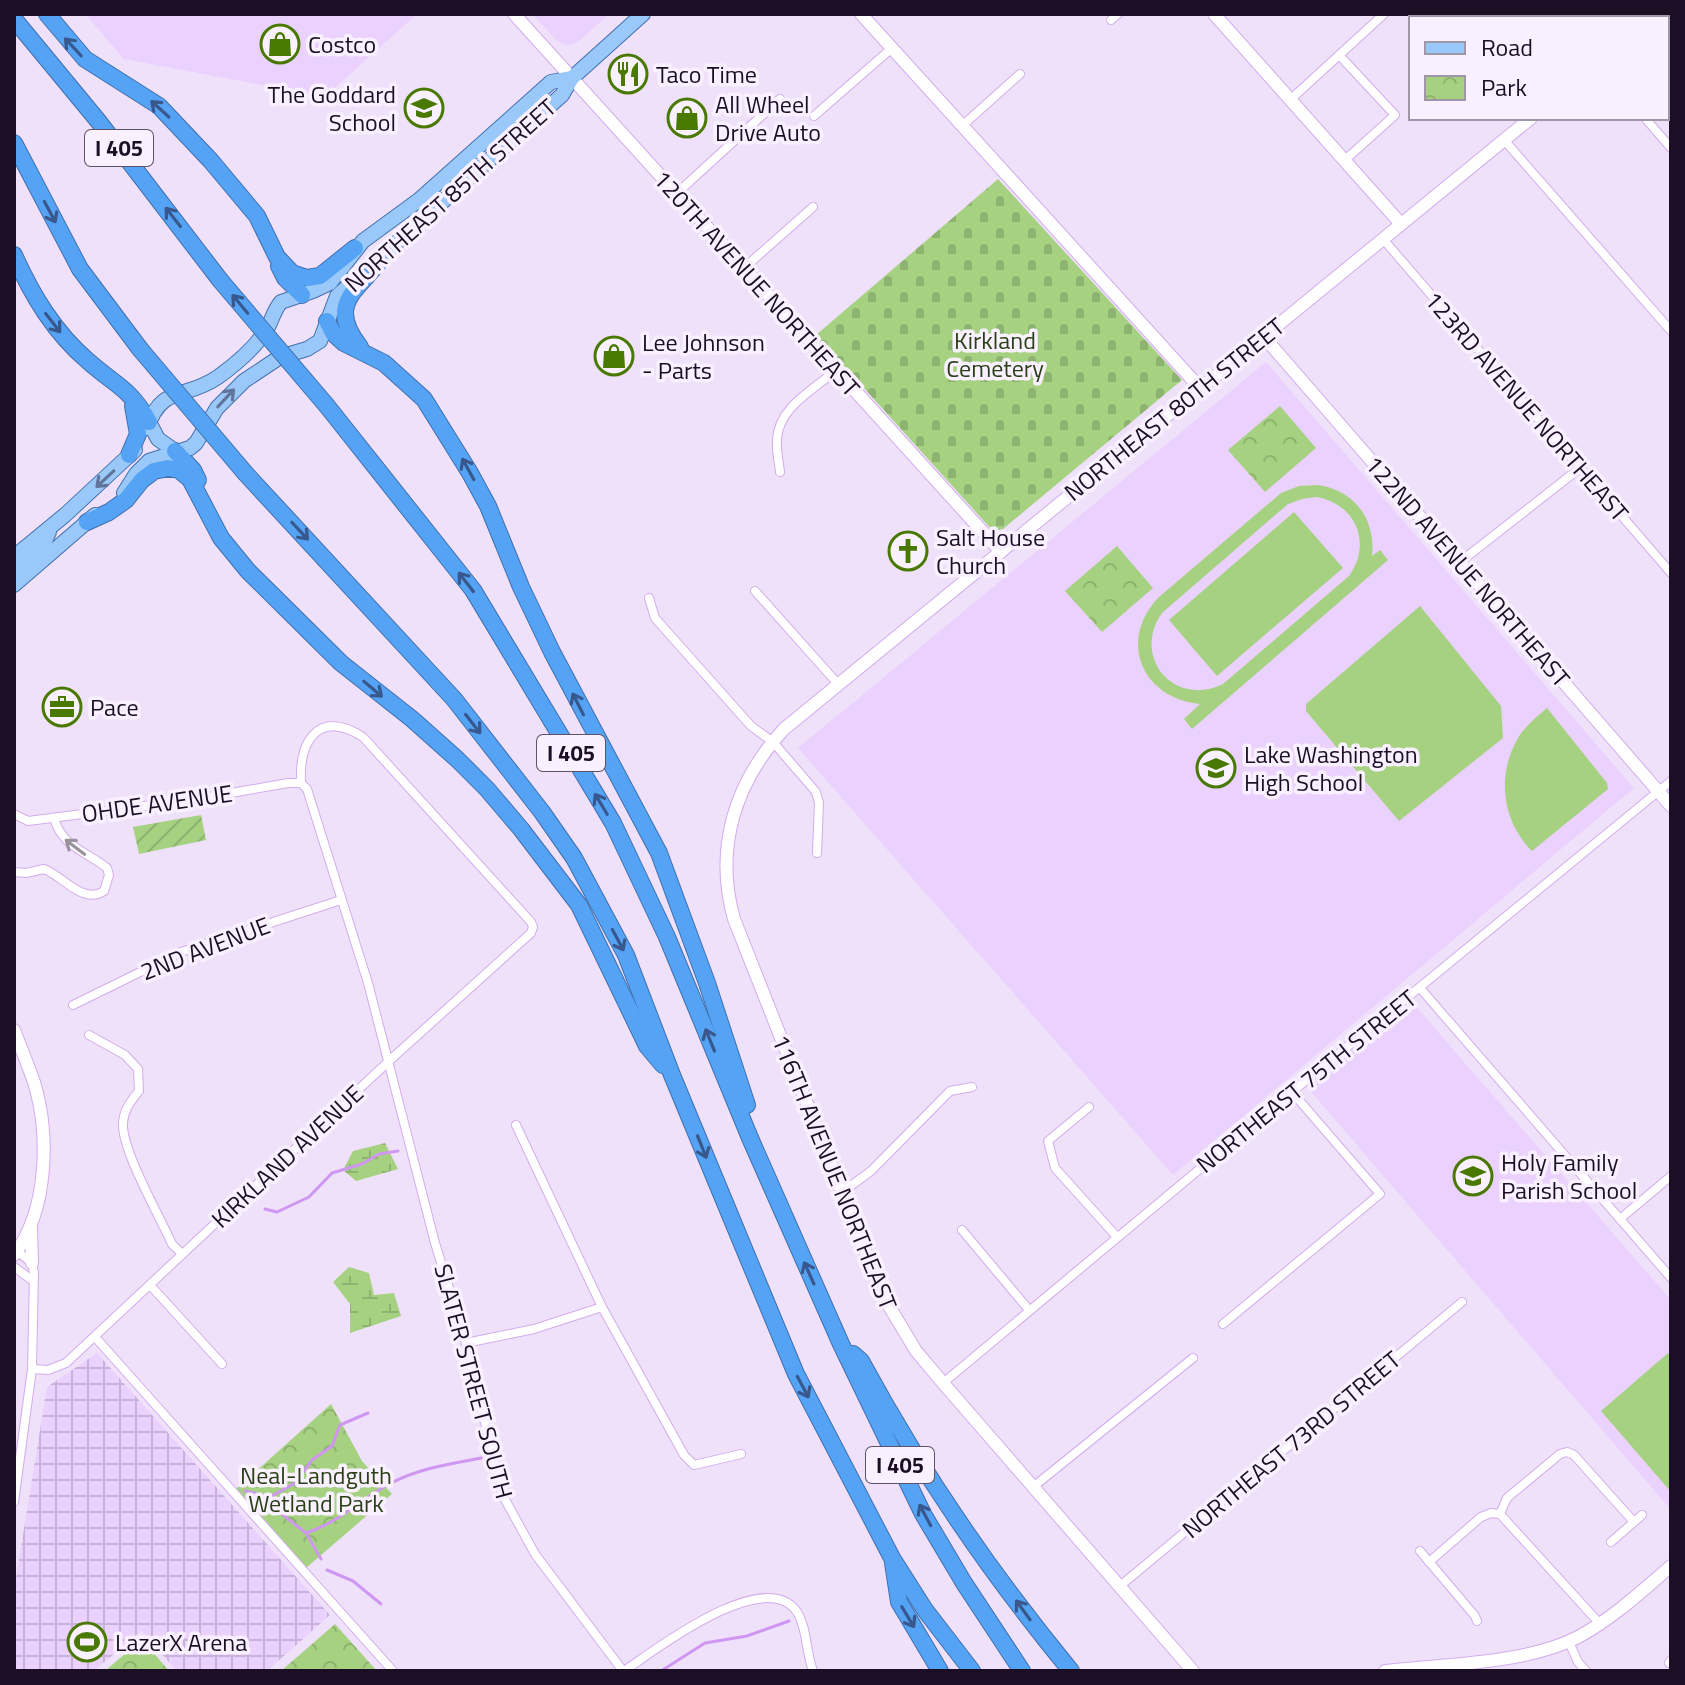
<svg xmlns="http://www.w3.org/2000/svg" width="1685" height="1685" font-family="'Titillium Web',sans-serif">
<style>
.built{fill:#ebd1fd}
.industrial{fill:url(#industrial-grid)}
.wetland{fill:url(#wetland-marsh)}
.cemetery{fill:url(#cemetery-stones)}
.park{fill:url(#park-crowns)}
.garden{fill:url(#garden-furrows)}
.pitch{fill:#a6d181;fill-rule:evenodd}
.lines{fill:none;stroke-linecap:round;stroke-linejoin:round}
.stream{stroke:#cf97f2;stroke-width:3}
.street-casing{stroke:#d2acec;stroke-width:10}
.secondary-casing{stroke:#d2acec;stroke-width:14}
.primary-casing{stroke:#416fac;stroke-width:16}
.highway-casing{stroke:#416fac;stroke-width:18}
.street{stroke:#fff;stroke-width:8}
.secondary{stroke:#fff;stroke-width:12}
.primary{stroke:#99c8f9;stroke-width:14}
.highway{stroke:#55a3f5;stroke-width:16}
.highway-bridge-casing{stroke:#416fac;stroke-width:18;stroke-linecap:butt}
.highway-bridge{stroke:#55a3f5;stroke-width:16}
.oneway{stroke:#38588d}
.oneway2{stroke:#61749a}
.oneway3{stroke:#99939d}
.labels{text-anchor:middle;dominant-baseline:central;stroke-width:7;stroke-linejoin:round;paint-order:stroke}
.shield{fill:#f9f1ff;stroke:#5e5266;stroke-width:2}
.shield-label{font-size:22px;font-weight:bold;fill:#1c0e25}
.poi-label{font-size:24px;fill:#1c0e25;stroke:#f9f1ff;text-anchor:start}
.street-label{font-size:24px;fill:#1c0e25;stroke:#f9f1ff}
.park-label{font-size:24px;fill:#2b3f17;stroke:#f9f1ff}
</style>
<defs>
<pattern id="industrial-grid" width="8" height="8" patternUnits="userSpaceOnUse" patternTransform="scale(2)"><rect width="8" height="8" fill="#ebd1fd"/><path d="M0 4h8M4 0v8" fill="none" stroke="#c9b2d9"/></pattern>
<pattern id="wetland-marsh" width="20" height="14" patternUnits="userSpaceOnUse" patternTransform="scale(2)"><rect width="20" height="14" fill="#a6d181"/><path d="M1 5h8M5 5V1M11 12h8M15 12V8" fill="none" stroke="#8eb26f"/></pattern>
<pattern id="cemetery-stones" width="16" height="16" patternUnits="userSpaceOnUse" patternTransform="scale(2)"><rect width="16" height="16" fill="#a6d181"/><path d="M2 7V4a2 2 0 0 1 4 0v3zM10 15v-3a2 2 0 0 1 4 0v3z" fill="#8eb26f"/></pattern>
<pattern id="park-crowns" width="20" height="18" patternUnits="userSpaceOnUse" patternTransform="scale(2)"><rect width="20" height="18" fill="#a6d181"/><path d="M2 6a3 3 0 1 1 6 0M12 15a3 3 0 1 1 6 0" fill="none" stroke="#8eb26f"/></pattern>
<pattern id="garden-furrows" width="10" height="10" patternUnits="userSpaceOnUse" patternTransform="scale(2)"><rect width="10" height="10" fill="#a6d181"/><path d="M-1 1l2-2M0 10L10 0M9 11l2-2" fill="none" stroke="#8eb26f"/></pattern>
</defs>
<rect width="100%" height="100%" fill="#f0e1fb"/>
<g class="built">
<path d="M85,14H417L325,97L124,59Z"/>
<path d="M532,14H609L578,42L568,46L557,41Z"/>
<path d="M1266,362L1634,788L1173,1175L798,748Z"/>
<path d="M1412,1002L1671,1300V1510L1307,1087Z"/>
</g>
<path class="industrial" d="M97,1353L330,1615L267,1671H177L141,1631L94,1671H14V1590L47,1387Z"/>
<g class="wetland">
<path d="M385,1143L398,1169L356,1181L343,1170L353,1151Z"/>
<path d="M349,1267L369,1273L374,1295L394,1293L401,1316L350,1333V1304L333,1282Z"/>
</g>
<path class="cemetery" d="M998,179L1182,380L1003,529L993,531L816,335Z"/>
<g class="park">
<path d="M1280,406L1316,448L1265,492L1228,450Z"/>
<path d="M1117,546L1153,588L1102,632L1065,591Z"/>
<path d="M331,1404L362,1461L392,1494L306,1568L236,1489Z"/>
<path d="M335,1624L377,1671H281Z"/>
<path d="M142,1639L169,1671H105Z"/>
</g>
<path class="garden" d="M201,815L206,840L139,854L133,827Z"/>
<g class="pitch">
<path d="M1318,485C1354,490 1376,519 1372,556L1380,550L1388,560L1192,729L1184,719L1200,704C1142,699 1117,640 1159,597L1281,493L1299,486ZM1316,497C1355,503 1373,543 1349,576L1223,684C1174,708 1131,657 1162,613L1288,504L1302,499Z"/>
<path d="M1294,512L1343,568L1217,676L1169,620Z"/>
<path d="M1420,606L1501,706L1503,738L1399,821L1306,711V704Z"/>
<path d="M1547,708L1607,783L1608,789L1532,851C1503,822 1496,777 1517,740C1524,727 1536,717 1547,708Z"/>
<path d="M1668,1353L1671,1357V1492L1601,1411Z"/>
</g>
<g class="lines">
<g class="stream">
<path d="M265,1209L277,1212L309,1197L332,1173L362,1164L379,1154L398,1151"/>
<path d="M245,1491L270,1497L295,1483L312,1460L332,1446L340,1425L368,1413"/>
<path d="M255,1493L306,1533C342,1521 360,1499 391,1483C420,1468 450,1464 481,1458"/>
<path d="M306,1533L321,1559"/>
<path d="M327,1570L353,1581L381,1604"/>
<path d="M661,1671L705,1643L747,1636L789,1621"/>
</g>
<defs>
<g id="street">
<path d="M1111,20L1118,14"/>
<path d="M1340,56L1395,115L1345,160"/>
<path d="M1290,100L1384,14"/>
<path d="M814,116L892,48"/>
<path d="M1645,118L1671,148"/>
<path d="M963,125L1020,74"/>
<path d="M1505,141L1671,331"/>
<path d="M676,194L780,99"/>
<path d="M1383,239L1671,573"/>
<path d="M744,268L813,207"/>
<path d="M780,472C779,462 776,451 777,440C778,407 814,390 836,370"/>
<path d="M1460,562L1580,468"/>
<path d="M755,591L838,684"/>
<path d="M649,598L655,618L751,726L773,742L816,792L819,803L817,853"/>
<path d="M301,783L307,789L368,983L435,1243L466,1343L502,1494L535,1554L623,1671"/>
<path d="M14,814L28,821L191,800L288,783H301"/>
<path d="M14,872L26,873L44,869C63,876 83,905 104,891L109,875L107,868C86,851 62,847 54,818"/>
<path d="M1420,988L1671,1278"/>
<path d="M73,1005L181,952L341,900"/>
<path d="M89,1035L125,1055L138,1069L139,1091C131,1101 124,1109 123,1123C121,1149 160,1217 172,1244L182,1254"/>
<path d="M1089,1107L1048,1141L1055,1168L1117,1237"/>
<path d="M516,1125L602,1307L684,1455L694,1465L741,1454"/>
<path d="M841,1193L871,1171L950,1091L972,1087"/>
<path d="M1620,1219L1671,1176"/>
<path d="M962,1230L1029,1310"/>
<path d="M14,1267L32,1280"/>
<path d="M150,1285L222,1364"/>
<path d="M1223,1324L1380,1194L1292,1092"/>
<path d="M95,1337L393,1671"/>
<path d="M466,1343L534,1329L602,1307"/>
<path d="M32,1369L48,1370L66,1363L389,1061L531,933L533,927L531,922L363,737C319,709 299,740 301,783"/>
<path d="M943,1383L1292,1092L1671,781"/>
<path d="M1033,1487L1193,1358"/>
<path d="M14,1502L32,1369L34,1273L32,1263L17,1251"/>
<path d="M1500,1514L1507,1498L1560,1454L1567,1452L1574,1455L1634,1522"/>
<path d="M1500,1514L1600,1624"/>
<path d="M1611,1542L1642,1515"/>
<path d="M1420,1551L1475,1616L1477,1621"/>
<path d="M1429,1562L1481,1517L1491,1513L1500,1514"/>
<path d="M1120,1586L1462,1302"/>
<path d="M1569,1642L1578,1662L1586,1671"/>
<path d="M1669,1663L1671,1660"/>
<path d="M624,1671C655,1650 765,1565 797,1612C807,1627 806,1653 813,1671"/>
</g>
<g id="secondary">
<path d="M514,14L1001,552"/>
<path d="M861,14L1200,388"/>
<path d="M1214,14L1401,224"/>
<path d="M1646,18L1651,14"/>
<path d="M1264,337L1671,806"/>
<path d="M14,1030C21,1048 28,1065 34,1082C50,1135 48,1210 14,1255"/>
<path d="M31,1228L32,1263"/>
<path d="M1193,1671L943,1383L916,1351L883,1296L734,919C714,848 735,782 784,729L1531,118"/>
<path d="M1385,1671C1445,1664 1526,1664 1578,1637C1612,1619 1642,1591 1671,1566"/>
</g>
<g id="primary">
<path d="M149,422L158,439L175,451"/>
<path d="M147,428C162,384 185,400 218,377C236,364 255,348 267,329C272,320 274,310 281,302L313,291L330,283L363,241L419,200L551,82L572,78"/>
<path d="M124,493L136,474L149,461L190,448L196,443L217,408L244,381L280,357L307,349L320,341L337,296L562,95L572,78L643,14"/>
<path d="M14,557L65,515L135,450"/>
<path d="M14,573L40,553L49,532"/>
<path d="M14,585L95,515"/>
</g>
<g id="highway">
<path d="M47,14L85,59L159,106L211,161L257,216L277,257L292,273L307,278L320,276L355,248"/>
<path d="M14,19L99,122L220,280"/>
<path d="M14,143L80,269L140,349"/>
<path d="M14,255C32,295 54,332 88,361C116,386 129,387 149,422"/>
<path d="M279,266L285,278L302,295"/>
<path d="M327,321L333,333L344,343L384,363L424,399L470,473L488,506L521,587L552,652L659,853L707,983L747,1105"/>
<path d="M360,347C323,300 363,289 388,250"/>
<path d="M327,406L473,590L613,823L667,937L750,1138L841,1344L923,1514L964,1583L1022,1671"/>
<path d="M175,451L193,470L198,480"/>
<path d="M129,455L138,434L133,406"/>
<path d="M246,474L454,699L542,812L574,858L626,955L672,1075L796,1374L892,1558L925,1610L972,1671"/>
<path d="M87,522L109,512L126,500L142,480L154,471L168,468L179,470L190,479L221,538L248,571L341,663L412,719L458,760L487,789L521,829L579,905L647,1046L663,1065"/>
<path d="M853,1354L861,1361C921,1472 991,1574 1071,1671"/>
<path d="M893,1563L899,1602L940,1671"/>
</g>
</defs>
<use href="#street" class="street-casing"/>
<use href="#secondary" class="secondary-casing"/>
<use href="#primary" class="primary-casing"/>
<use href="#highway" class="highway-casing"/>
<use href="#street" class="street"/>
<use href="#secondary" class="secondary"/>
<use href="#primary" class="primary"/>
<use href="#highway" class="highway"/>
<defs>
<g id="highway-bridge">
<path d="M220,280L327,406"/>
<path d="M140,349L246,474"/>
</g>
</defs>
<use href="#highway-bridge" class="highway-bridge-casing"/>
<use href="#highway-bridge" class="highway-bridge"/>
</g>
<defs><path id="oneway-shaft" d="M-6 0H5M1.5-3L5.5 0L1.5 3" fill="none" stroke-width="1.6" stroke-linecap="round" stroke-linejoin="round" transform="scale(2)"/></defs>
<g class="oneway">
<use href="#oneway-shaft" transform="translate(73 47) rotate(-133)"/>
<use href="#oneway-shaft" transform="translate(160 109) rotate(-138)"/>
<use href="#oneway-shaft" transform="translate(50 212) rotate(62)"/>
<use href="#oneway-shaft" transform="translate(173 217) rotate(-128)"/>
<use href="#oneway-shaft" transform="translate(240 304) rotate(-130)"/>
<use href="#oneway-shaft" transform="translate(53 323) rotate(52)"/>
<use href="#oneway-shaft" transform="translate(468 469) rotate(-119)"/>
<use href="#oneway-shaft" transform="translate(300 531) rotate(47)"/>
<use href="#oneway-shaft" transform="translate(466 582) rotate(-128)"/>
<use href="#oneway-shaft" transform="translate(373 689) rotate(40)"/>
<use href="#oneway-shaft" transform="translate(578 704) rotate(-117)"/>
<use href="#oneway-shaft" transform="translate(473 724) rotate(52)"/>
<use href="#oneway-shaft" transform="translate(601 804) rotate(-121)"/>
<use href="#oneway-shaft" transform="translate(618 940) rotate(62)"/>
<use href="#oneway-shaft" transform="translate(710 1040) rotate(-112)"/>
<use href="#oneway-shaft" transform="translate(702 1147) rotate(68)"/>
<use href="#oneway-shaft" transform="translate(809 1273) rotate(-114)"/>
<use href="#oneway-shaft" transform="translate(803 1387) rotate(62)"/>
<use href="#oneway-shaft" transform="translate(925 1515) rotate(-118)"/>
<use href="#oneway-shaft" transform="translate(1023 1610) rotate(-126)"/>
<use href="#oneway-shaft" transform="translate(908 1617) rotate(59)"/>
</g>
<g class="oneway2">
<use href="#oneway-shaft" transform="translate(226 398) rotate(-47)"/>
<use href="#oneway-shaft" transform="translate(105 479) rotate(137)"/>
</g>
<use class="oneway3" href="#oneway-shaft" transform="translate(75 847) rotate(-143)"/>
<defs>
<symbol id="shop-ring" viewBox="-11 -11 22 22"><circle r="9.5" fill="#f9f1ff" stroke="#497900" stroke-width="1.5"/><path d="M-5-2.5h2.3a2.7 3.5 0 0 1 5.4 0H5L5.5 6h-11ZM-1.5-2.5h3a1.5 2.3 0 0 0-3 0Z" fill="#497900"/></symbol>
<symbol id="restaurant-ring" viewBox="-11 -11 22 22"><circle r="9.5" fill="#f9f1ff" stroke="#497900" stroke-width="1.5"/><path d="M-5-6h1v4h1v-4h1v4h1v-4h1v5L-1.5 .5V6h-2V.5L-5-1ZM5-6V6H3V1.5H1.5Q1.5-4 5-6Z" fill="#497900"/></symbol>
<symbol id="school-ring" viewBox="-11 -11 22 22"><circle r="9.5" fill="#f9f1ff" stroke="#497900" stroke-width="1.5"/><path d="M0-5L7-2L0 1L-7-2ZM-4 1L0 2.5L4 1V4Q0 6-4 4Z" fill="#497900"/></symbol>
<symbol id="church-ring" viewBox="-11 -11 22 22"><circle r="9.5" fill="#f9f1ff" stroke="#497900" stroke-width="1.5"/><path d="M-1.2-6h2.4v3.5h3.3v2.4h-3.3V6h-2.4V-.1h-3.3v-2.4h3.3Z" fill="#497900"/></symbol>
<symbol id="office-ring" viewBox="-11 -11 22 22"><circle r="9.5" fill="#f9f1ff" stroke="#497900" stroke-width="1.5"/><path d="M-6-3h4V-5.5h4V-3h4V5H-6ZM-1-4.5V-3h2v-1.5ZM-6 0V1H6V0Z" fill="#497900"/></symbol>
<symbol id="stadium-ring" viewBox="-11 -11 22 22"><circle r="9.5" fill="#f9f1ff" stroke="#497900" stroke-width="1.5"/><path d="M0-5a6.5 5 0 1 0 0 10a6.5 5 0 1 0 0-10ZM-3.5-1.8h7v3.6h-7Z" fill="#497900"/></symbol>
</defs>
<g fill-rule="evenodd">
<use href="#shop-ring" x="258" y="22" width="44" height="44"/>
<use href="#restaurant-ring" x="606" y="52" width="44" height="44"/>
<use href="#school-ring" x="402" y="86" width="44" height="44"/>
<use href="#shop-ring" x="665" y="96" width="44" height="44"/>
<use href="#shop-ring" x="592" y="334" width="44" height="44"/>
<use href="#church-ring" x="886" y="529" width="44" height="44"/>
<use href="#office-ring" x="40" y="685" width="44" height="44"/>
<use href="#school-ring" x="1194" y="746" width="44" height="44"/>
<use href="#school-ring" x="1451" y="1154" width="44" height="44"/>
<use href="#stadium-ring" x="65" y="1620" width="44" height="44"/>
</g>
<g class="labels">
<g class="shield">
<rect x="85" y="130" width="68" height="36" rx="6"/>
<rect x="537" y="735" width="68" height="36" rx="6"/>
<rect x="866" y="1447" width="68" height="36" rx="6"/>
</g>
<g class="shield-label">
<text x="119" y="148">I 405</text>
<text x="571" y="753">I 405</text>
<text x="900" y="1465">I 405</text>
</g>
<g class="poi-label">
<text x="308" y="44">Costco</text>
<text x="656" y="74">Taco Time</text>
<text x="396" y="94" text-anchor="end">The Goddard<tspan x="396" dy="28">School</tspan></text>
<text x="715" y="104">All Wheel<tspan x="715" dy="28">Drive Auto</tspan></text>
<text x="642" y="342">Lee Johnson<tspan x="642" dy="28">- Parts</tspan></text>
<text x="936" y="537">Salt House<tspan x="936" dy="28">Church</tspan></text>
<text x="90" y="707">Pace</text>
<text x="1244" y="754">Lake Washington<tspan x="1244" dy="28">High School</tspan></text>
<text x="1501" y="1162">Holy Family<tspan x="1501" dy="28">Parish School</tspan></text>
<text x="115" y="1642">LazerX Arena</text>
</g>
<g class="street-label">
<text transform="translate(450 195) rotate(-42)">NORTHEAST 85TH STREET</text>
<text transform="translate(757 283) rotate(48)">120TH AVENUE NORTHEAST</text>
<text transform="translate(1527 406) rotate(49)">123RD AVENUE NORTHEAST</text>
<text transform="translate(1174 409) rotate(-39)">NORTHEAST 80TH STREET</text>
<text transform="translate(1468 571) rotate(49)">122ND AVENUE NORTHEAST</text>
<text transform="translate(157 803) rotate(-8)">OHDE AVENUE</text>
<text transform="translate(205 948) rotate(-21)">2ND AVENUE</text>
<text transform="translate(1306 1081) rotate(-39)">NORTHEAST 75TH STREET</text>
<text transform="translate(287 1156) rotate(-43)">KIRKLAND AVENUE</text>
<text transform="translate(835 1172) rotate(68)">116TH AVENUE NORTHEAST</text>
<text transform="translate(474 1381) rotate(75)">SLATER STREET SOUTH</text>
<text transform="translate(1291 1444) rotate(-40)">NORTHEAST 73RD STREET</text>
</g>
<g class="park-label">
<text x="995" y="340">Kirkland<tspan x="995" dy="28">Cemetery</tspan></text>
<text x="316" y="1475">Neal-Landguth<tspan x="316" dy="28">Wetland Park</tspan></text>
</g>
</g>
<rect width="1685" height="1685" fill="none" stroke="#1c0e25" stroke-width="32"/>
<rect x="1409" y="16" width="260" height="104" fill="#f9f1ff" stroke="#a196a8" stroke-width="2"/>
<rect x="1425" y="42" width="40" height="12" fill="#99c8f9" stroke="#a196a8" stroke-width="2"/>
<text x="1481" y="56" font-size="24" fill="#1c0e25">Road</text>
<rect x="1425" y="76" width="40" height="24" fill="url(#park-crowns)" stroke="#a196a8" stroke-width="2"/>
<text x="1481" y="96" font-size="24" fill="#1c0e25">Park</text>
</svg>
